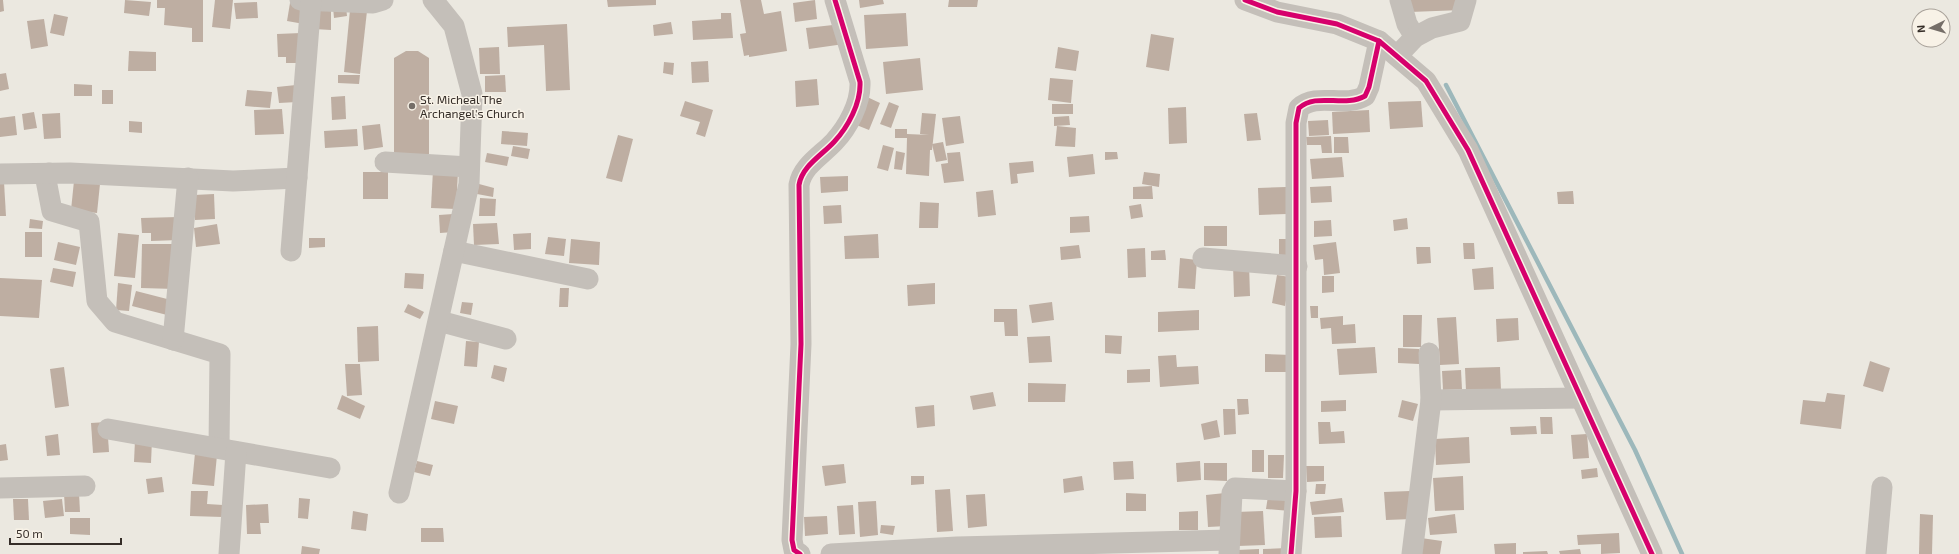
<svg xmlns="http://www.w3.org/2000/svg" width="1959" height="554" font-family="'Exo 2',sans-serif">
<style>
.lines{fill:none;stroke-linecap:round;stroke-linejoin:round}
.stream{stroke:#9db8bb;stroke-width:4.5}
.building{fill:#beaea2}
.minor{stroke:#c4bfb9;stroke-width:21}
.cycleway-casing{stroke:#f8f2e7;stroke-width:8}
.cycleway{stroke:#d6006c;stroke-width:5}
.poi-dot{fill:#756e68;stroke:#f8f2e7;stroke-width:1.5}
.labels{text-anchor:middle;dominant-baseline:central;stroke-width:3;stroke-linejoin:round;paint-order:stroke}
.poi-label{font-size:12px;fill:#352d28;stroke:#f8f2e7;text-anchor:start}
</style>
<rect width="100%" height="100%" fill="#ebe8e0"/>
<g class="lines">
<path class="stream" d="M1446,85L1635,450L1682,554"/>
</g>
<g class="building">
<path d="M0,0H3L4,11L0,12Z"/>
<path d="M125,0L151,2L149,16L124,13Z"/>
<path d="M157,0H203V42H192V28L164,25L165,8H157Z"/>
<path d="M215,0H233L230,29L212,27Z"/>
<path d="M607,0H656V5L608,7Z"/>
<path d="M740,0H761L764,14L781,11L787,51L749,57V55L744,56L740,34L746,33Z"/>
<path d="M815,0L817,19L795,22L793,3Z"/>
<path d="M859,0H883L884,4L860,8Z"/>
<path d="M949,0H978L977,7H948Z"/>
<path d="M1409,0H1461L1462,10L1410,12Z"/>
<path d="M257,2L258,18L236,19L234,3Z"/>
<path d="M290,3L307,6L304,24L287,21Z"/>
<path d="M346,6L347,16L334,18L333,7Z"/>
<path d="M314,8H331V30L314,29Z"/>
<path d="M350,10L367,11L360,74L344,72Z"/>
<path d="M721,13H731L733,38L693,40L692,21L721,19Z"/>
<path d="M906,13L908,46L866,49L864,15Z"/>
<path d="M54,14L68,17L64,36L50,33Z"/>
<path d="M44,19L48,46L31,49L27,21Z"/>
<path d="M671,22L673,34L654,36L653,25Z"/>
<path d="M567,24L570,90L546,91L544,45L508,47L507,27Z"/>
<path d="M842,24L844,44L809,49L806,28Z"/>
<path d="M301,33L303,63H286V57H278L277,34Z"/>
<path d="M1151,34L1174,38L1169,71L1146,67Z"/>
<path d="M499,47L500,74H480L479,48Z"/>
<path d="M1058,47L1079,51L1076,71L1055,68Z"/>
<path d="M129,51L156,52V71H128Z"/>
<path d="M406,51H418L429,58V154H394V58Z"/>
<path d="M920,58L923,90L886,94L883,62Z"/>
<path d="M708,61L709,82L692,83L691,62Z"/>
<path d="M664,62L674,63L673,75L663,73Z"/>
<path d="M6,73L9,89L0,91V74Z"/>
<path d="M338,75H360L359,84L338,83Z"/>
<path d="M505,75L506,92H485V76Z"/>
<path d="M1050,78L1073,80L1071,103L1048,100Z"/>
<path d="M817,79L819,105L796,107L795,81Z"/>
<path d="M74,84L92,85V96H74Z"/>
<path d="M296,85L297,102L279,103L277,87Z"/>
<rect x="102" y="90" width="11" height="14"/>
<path d="M247,90L272,92L270,108L245,106Z"/>
<path d="M345,96L346,119L332,120L331,97Z"/>
<path d="M865,96L880,103L869,130L854,124Z"/>
<path d="M685,101L713,110L705,137L696,134L700,122L680,116Z"/>
<path d="M1421,101L1423,127L1390,129L1388,102Z"/>
<path d="M889,102L899,106L891,128L880,124Z"/>
<rect x="1052" y="104" width="21" height="10"/>
<path d="M1186,107L1187,143L1169,144L1168,108Z"/>
<path d="M282,109L284,134L255,135L254,110Z"/>
<path d="M1369,110L1370,132L1333,134L1332,112Z"/>
<path d="M34,112L37,128L24,130L22,114Z"/>
<path d="M60,113L61,138L44,139L42,114Z"/>
<path d="M922,113L936,114L932,150H930L929,176L906,174L907,138H895V129H907V134L929,135L920,134Z"/>
<path d="M1257,113L1261,140L1247,141L1244,114Z"/>
<path d="M15,116L17,135L0,137V118Z"/>
<path d="M960,116L964,143L946,146L942,118Z"/>
<path d="M1069,116L1070,125L1054,126V117Z"/>
<path d="M1328,120L1329,135L1309,136L1308,121Z"/>
<path d="M129,121L142,122V133L129,132Z"/>
<path d="M380,124L383,147L364,150L362,126Z"/>
<path d="M1057,126L1076,128L1075,147L1055,146Z"/>
<path d="M357,129L358,146L325,148L324,131Z"/>
<path d="M502,131L528,133L527,146L501,144Z"/>
<path d="M618,135L633,139L622,182L606,178Z"/>
<path d="M1331,136L1332,153H1322L1321,145H1307L1306,137Z"/>
<path d="M1334,137H1348L1349,153H1334Z"/>
<path d="M943,142L947,160L936,162L932,144Z"/>
<path d="M883,145L894,148L888,171L877,168Z"/>
<path d="M513,146L530,149L528,159L511,156Z"/>
<path d="M896,151L905,153L902,170L894,169Z"/>
<path d="M960,152L964,181L944,183L941,164L948,163L947,153Z"/>
<path d="M1105,152H1117L1118,159L1105,160Z"/>
<path d="M487,153L509,157L507,166L485,162Z"/>
<path d="M1093,154L1095,174L1069,177L1067,157Z"/>
<path d="M1342,157L1344,177L1312,179L1310,159Z"/>
<path d="M1033,161L1034,172L1017,174L1018,183L1011,184L1009,163Z"/>
<path d="M433,170L458,171L456,209L431,208Z"/>
<rect x="363" y="172" width="25" height="27"/>
<path d="M1144,172L1160,174L1159,187L1142,184Z"/>
<path d="M848,176V191L821,193L820,177Z"/>
<path d="M74,181L100,184L97,213L71,210Z"/>
<path d="M0,182H4L6,216H0Z"/>
<path d="M479,184L494,188L493,197L477,194Z"/>
<path d="M1152,186L1153,199H1133V187Z"/>
<path d="M1331,186L1332,202L1311,203L1310,187Z"/>
<path d="M1286,187L1287,214L1259,215L1258,188Z"/>
<path d="M993,190L996,215L978,217L976,192Z"/>
<path d="M1573,191L1574,204H1558L1557,192Z"/>
<path d="M214,194L215,219L195,220L194,195Z"/>
<path d="M480,198L496,199L495,216H479Z"/>
<path d="M920,202L939,203L938,228H919Z"/>
<path d="M1141,204L1143,217L1131,219L1129,206Z"/>
<path d="M841,205L842,223L824,224L823,206Z"/>
<path d="M453,214L454,232L440,233L439,215Z"/>
<path d="M1089,216L1090,232L1070,233V217Z"/>
<path d="M178,217L179,240L151,241V233H142L141,218Z"/>
<path d="M1407,218L1408,229L1394,231L1393,220Z"/>
<path d="M30,219L43,221L42,229L29,228Z"/>
<path d="M1331,220L1332,236L1314,237V221Z"/>
<path d="M497,223L499,244L474,245L473,224Z"/>
<path d="M217,224L220,244L196,247L194,228Z"/>
<rect x="1204" y="226" width="23" height="20"/>
<rect x="25" y="232" width="17" height="25"/>
<path d="M118,233L139,235L135,278L114,276Z"/>
<path d="M531,233V249L514,250L513,234Z"/>
<path d="M878,234L879,258L845,259L844,236Z"/>
<path d="M548,237L566,239L564,256L545,254Z"/>
<path d="M309,238H325V247L309,248Z"/>
<path d="M571,239L600,242L599,265L569,263Z"/>
<path d="M1279,239H1288L1289,258H1279Z"/>
<path d="M58,242L80,247L76,265L54,260Z"/>
<path d="M1336,242L1340,273L1324,275L1323,259L1315,260L1313,245Z"/>
<path d="M1463,243H1474L1475,259H1464Z"/>
<path d="M142,244H176L175,289L141,288Z"/>
<path d="M1079,245L1081,258L1061,260L1060,247Z"/>
<path d="M1416,247H1430L1431,263L1417,264Z"/>
<path d="M1145,248L1146,277L1128,278L1127,249Z"/>
<path d="M1165,250L1166,260H1151V251Z"/>
<path d="M1180,258L1197,260L1195,289L1178,288Z"/>
<path d="M1249,263L1250,296L1234,297L1233,264Z"/>
<path d="M1493,267L1494,289L1474,290L1472,269Z"/>
<path d="M53,268L76,272L73,287L50,282Z"/>
<path d="M405,273L424,274L423,289L404,288Z"/>
<path d="M1277,275L1290,277L1285,306L1272,303Z"/>
<path d="M1322,276H1334V292L1322,293Z"/>
<path d="M0,278L42,280L39,318L0,316Z"/>
<path d="M118,283L132,285L129,311L116,310Z"/>
<path d="M935,283V304L908,306L907,285Z"/>
<path d="M560,288H569L568,307H559Z"/>
<path d="M136,291L171,300L167,315L132,306Z"/>
<path d="M462,302L473,303L471,315L460,313Z"/>
<path d="M1052,302L1054,320L1032,323L1029,305Z"/>
<path d="M408,304L424,312L420,319L404,312Z"/>
<path d="M1310,306H1318V318H1311Z"/>
<path d="M994,309H1017L1018,336H1005L1004,322H994Z"/>
<path d="M1199,310V330L1158,332V312Z"/>
<path d="M1403,315H1422L1421,347H1403Z"/>
<path d="M1343,316V325L1355,324L1356,343L1332,344L1331,328L1321,329L1320,318Z"/>
<path d="M1456,317L1459,364L1440,365L1437,318Z"/>
<path d="M1518,318L1519,340L1497,342L1496,319Z"/>
<path d="M378,326L379,361L358,362L357,327Z"/>
<path d="M1105,335L1122,336L1121,354L1105,353Z"/>
<path d="M1050,336L1052,362L1029,363L1027,337Z"/>
<path d="M466,341L479,342L477,367L464,366Z"/>
<path d="M1375,347L1377,373L1339,375L1337,349Z"/>
<path d="M1398,348L1419,349V364L1398,363Z"/>
<path d="M1265,354L1292,355L1291,372H1265Z"/>
<path d="M1176,355L1177,367L1198,366L1199,384L1160,387L1158,356Z"/>
<path d="M1870,361L1890,368L1883,392L1863,386Z"/>
<path d="M345,364H360L362,395L347,396Z"/>
<path d="M494,365L507,368L504,382L491,378Z"/>
<path d="M64,367L69,406L55,408L50,369Z"/>
<path d="M1500,367L1501,390L1466,391L1465,368Z"/>
<path d="M1150,369V382L1127,383V370Z"/>
<path d="M1461,370L1462,389L1443,390L1442,371Z"/>
<path d="M1028,383L1066,384L1065,402H1028Z"/>
<path d="M993,392L996,406L973,410L970,396Z"/>
<path d="M1827,393L1845,395L1841,429L1800,424L1803,400L1825,402Z"/>
<path d="M342,395L365,406L360,419L337,409Z"/>
<path d="M1237,399H1248L1249,414L1238,415Z"/>
<path d="M1346,400V411L1321,412V401Z"/>
<path d="M1402,400L1418,404L1413,421L1398,417Z"/>
<path d="M435,401L458,406L454,424L431,419Z"/>
<path d="M934,405L935,426L917,428L915,407Z"/>
<path d="M1223,409H1235L1236,434L1224,435Z"/>
<path d="M1540,417H1552L1553,434H1541Z"/>
<path d="M1217,420L1220,437L1204,440L1201,424Z"/>
<path d="M107,422L109,452L93,453L91,423Z"/>
<path d="M1318,422H1330L1331,432L1344,431L1345,443L1319,444Z"/>
<path d="M1536,426L1537,434L1511,435L1510,427Z"/>
<path d="M58,434L60,455L47,456L45,436Z"/>
<path d="M1587,434L1589,458L1573,459L1571,435Z"/>
<path d="M1469,437L1470,463L1436,465L1435,439Z"/>
<path d="M135,440H152L151,463L134,462Z"/>
<path d="M6,444L8,460L0,461V445Z"/>
<rect x="1252" y="450" width="12" height="22"/>
<path d="M195,453L217,455L214,486L192,484Z"/>
<path d="M1268,455H1284L1283,478H1268Z"/>
<path d="M417,461L433,465L430,476L414,472Z"/>
<path d="M1133,461L1134,479L1114,480L1113,462Z"/>
<path d="M1200,461L1201,480L1177,482L1176,463Z"/>
<path d="M1204,463H1227V481L1204,480Z"/>
<path d="M844,464L846,483L825,486L822,466Z"/>
<path d="M1306,466H1324V481L1307,482Z"/>
<path d="M1597,468L1598,477L1582,479L1581,470Z"/>
<path d="M911,476H924V484L911,485Z"/>
<path d="M1082,476L1084,490L1064,493L1063,479Z"/>
<path d="M1463,476L1464,510L1435,511L1433,478Z"/>
<path d="M162,477L164,492L148,494L146,479Z"/>
<path d="M1316,484H1326L1325,494H1315Z"/>
<path d="M950,489L953,531L937,532L935,490Z"/>
<path d="M191,491H208L207,504L223,505V517L190,516Z"/>
<path d="M1410,491L1412,519L1386,520L1384,492Z"/>
<path d="M64,493H79L80,512H65Z"/>
<path d="M1126,493L1146,494V511H1126Z"/>
<path d="M1225,493L1227,526L1208,527L1206,495Z"/>
<path d="M985,494L987,526L968,528L966,495Z"/>
<path d="M1268,496L1291,498L1290,511L1266,509Z"/>
<path d="M299,498L310,499L308,519L298,518Z"/>
<path d="M1342,498L1344,512L1312,515L1310,502Z"/>
<path d="M13,499H28L29,520H14Z"/>
<path d="M62,499L64,516L45,518L43,501Z"/>
<path d="M876,501L878,535L860,537L858,502Z"/>
<path d="M268,504L269,523H260L261,534H247L246,505Z"/>
<path d="M853,505L855,534L839,535L837,506Z"/>
<path d="M353,511L368,514L366,531L351,529Z"/>
<path d="M1198,511V530H1179V512Z"/>
<path d="M1263,511L1265,545L1238,546L1236,512Z"/>
<path d="M1455,514L1457,533L1430,535L1428,518Z"/>
<path d="M1920,514L1933,515L1932,554H1919Z"/>
<path d="M827,516L828,534L805,536L804,517Z"/>
<path d="M1341,516L1342,537L1315,538L1314,517Z"/>
<path d="M70,518H90V535L70,534Z"/>
<path d="M881,525L895,526L893,535L880,533Z"/>
<path d="M421,528H443L444,542H421Z"/>
<path d="M1619,533L1620,553L1601,554V544L1578,545L1577,535Z"/>
<path d="M1421,538L1442,541L1440,554H1419Z"/>
<path d="M1516,543V554H1495L1494,544Z"/>
<path d="M302,546L320,549L319,554H301Z"/>
<path d="M1287,548V554H1263V549Z"/>
<path d="M1259,549V554H1238L1237,550Z"/>
<path d="M1580,549L1581,554H1560L1559,551Z"/>
<path d="M1547,551L1548,554H1523V552Z"/>
</g>
<g class="lines">
<g class="minor">
<path d="M300,0L373,3L383,0"/>
<path d="M1245,0L1277,12L1337,24L1379,41L1426,81L1468,150L1652,554"/>
<path d="M1400,0L1407,24L1415,37"/>
<path d="M1397,56L1415,37L1432,28L1460,21L1466,0"/>
<path d="M385,162L469,167"/>
<path d="M49,173L46,180L52,211L89,222L97,301L115,322L220,354L219,448"/>
<path d="M0,174L70,173L233,181L297,178"/>
<path d="M291,251L311,1"/>
<path d="M454,251L588,279"/>
<path d="M1203,258L1297,266"/>
<path d="M439,321L506,339"/>
<path d="M173,340L188,178"/>
<path d="M1431,400L1581,398"/>
<path d="M108,429L330,468"/>
<path d="M0,488L85,486"/>
<path d="M399,493L469,184L472,94L454,26L433,0"/>
<path d="M229,554L236,452"/>
<path d="M800,554L794,550L792,540L801,344L799,185C802,166 822,155 834,142C848,127 861,103 860,82L835,0"/>
<path d="M831,554L957,547L1229,540"/>
<path d="M1229,554L1232,493L1235,488L1296,491"/>
<path d="M1291,554L1296,491V123L1299,108C1317,92 1344,108 1365,96L1369,87L1379,41"/>
<path d="M1412,554L1431,400L1429,353"/>
<path d="M1876,554L1882,487"/>
</g>
<defs>
<g id="cycleway">
<path d="M1245,0L1277,12L1337,24L1379,41L1426,81L1468,150L1652,554"/>
<path d="M800,554L794,550L792,540L801,344L799,185C802,166 822,155 834,142C848,127 861,103 860,82L835,0"/>
<path d="M1291,554L1296,491V123L1299,108C1317,92 1344,108 1365,96L1369,87L1379,41"/>
</g>
</defs>
<use href="#cycleway" class="cycleway-casing"/>
<use href="#cycleway" class="cycleway"/>
</g>
<circle class="poi-dot" cx="412" cy="106" r="4"/>
<g class="labels">
<g class="poi-label">
<text x="420" y="99">St. Micheal The<tspan x="420" dy="14">Archangel's Church</tspan></text>
</g>
</g>
<g transform="translate(1931 28) rotate(265)"><circle r="19" fill="#f8f2e7" stroke="#aaa39b"/>
<path d="M0-3L7 15L0 10L-7 15Z" fill="#756e68"/>
<text y="-6" font-size="11" font-weight="bold" text-anchor="middle" fill="#352d28">N</text>
</g>
<path d="M10 538v6h111v-6" fill="none" stroke="#352d28" stroke-width="2"/>
<text x="16" y="538" font-size="12" fill="#352d28" stroke="#f8f2e7" stroke-width="3" paint-order="stroke">50 m</text>
</svg>
